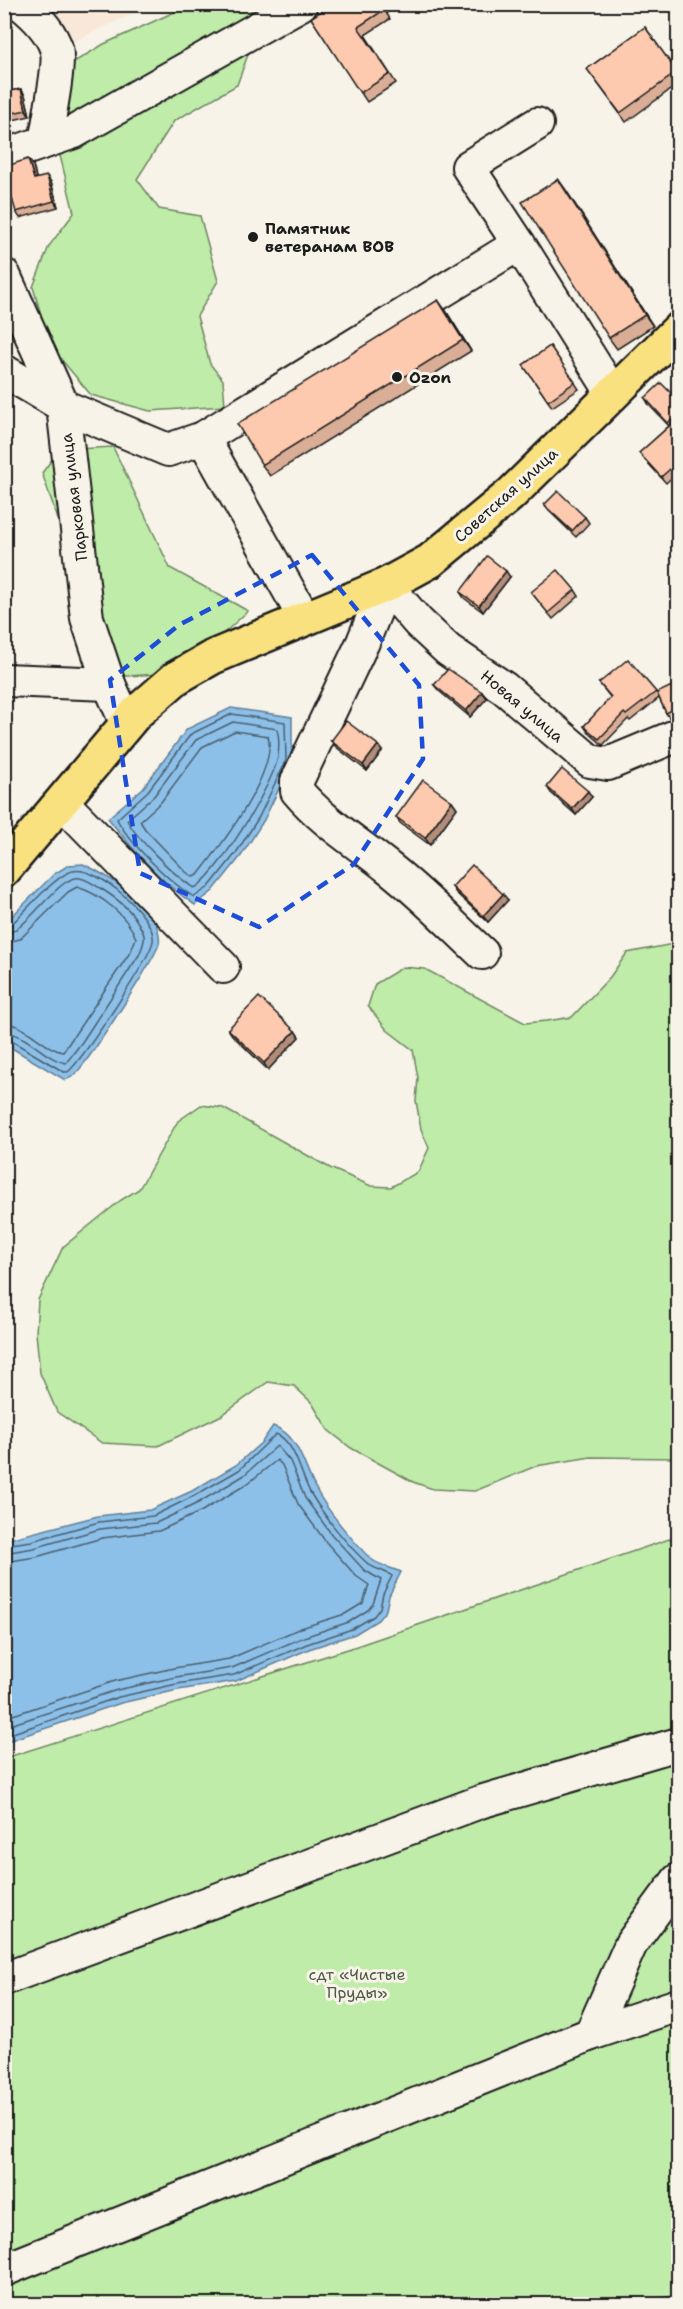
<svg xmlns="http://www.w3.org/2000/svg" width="683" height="2309" font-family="'Shantell Sans',sans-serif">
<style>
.built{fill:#f9e7d7}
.green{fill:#bfeca9;stroke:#6e8462;stroke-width:1.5}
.water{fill:#8dc0e9;stroke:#607e97;stroke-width:1.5}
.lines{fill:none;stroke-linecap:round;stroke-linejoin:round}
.shore{stroke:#495e6e;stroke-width:1.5}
.minor-casing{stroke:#1c1c1c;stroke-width:36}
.major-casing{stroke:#1c1c1c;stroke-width:38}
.minor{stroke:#f7f3e8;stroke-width:32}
.major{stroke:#fae180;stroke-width:33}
.wall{fill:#daae96;stroke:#1c1c1c;stroke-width:1.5}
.shaded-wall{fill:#b28d7a;stroke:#1c1c1c;stroke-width:1.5}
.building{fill:#fecaaf;stroke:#1c1c1c;stroke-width:1.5}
.marked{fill:none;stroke:#1d4ed8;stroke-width:4.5;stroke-dasharray:12 8;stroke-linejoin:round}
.poi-dot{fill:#1c1c1c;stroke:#f7f3e8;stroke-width:2}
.labels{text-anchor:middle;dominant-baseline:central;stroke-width:6;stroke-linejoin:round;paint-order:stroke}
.poi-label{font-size:16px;font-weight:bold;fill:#1c1c1c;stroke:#f7f3e8;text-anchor:start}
.street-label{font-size:16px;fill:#1c1c1c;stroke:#f7f3e8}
.park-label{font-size:16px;fill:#4d5a46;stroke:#f7f3e8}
</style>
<rect width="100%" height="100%" fill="#f7f3e8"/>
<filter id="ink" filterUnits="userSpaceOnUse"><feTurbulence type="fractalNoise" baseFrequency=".0167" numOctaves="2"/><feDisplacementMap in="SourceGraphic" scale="12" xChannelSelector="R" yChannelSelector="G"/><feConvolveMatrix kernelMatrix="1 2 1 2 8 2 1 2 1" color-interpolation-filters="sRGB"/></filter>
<g filter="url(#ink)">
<path class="built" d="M34,5H152L71,42Z"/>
<g class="green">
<path d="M180,5H248L259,24L237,85L174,121L137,179L159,209L200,216L218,281L197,316L210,364L223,380L225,406L150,411L91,395L50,346L33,287L49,246L74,213L49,110L74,62L104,44L181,9Z"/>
<path d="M113,447L170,568L248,611L211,645L158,674L113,677L71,599L61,528L42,473L59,450Z"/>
<path d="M668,945H678V1458L591,1457L536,1466L475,1491L433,1489L413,1482L351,1448L328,1430L312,1403L294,1386L268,1382L222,1415L158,1446L102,1443L57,1412L40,1373L36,1333L38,1300L63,1247L121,1200L139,1189L178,1121L201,1105L223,1108L330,1168L371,1186L391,1187L418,1172L429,1148L421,1129L416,1101L418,1078L413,1050L387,1030L368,1006L375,984L403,967L425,969L525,1023L547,1021L572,1017L610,977L627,953Z"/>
<path d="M678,1536V2295L628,2304H5V1758L348,1649Z"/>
</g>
<g class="water">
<path d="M231,708L292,717V761L264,820L241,856L213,891L195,905C160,882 134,851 108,818L143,788L187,729Z"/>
<path d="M83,864C107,875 152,903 158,930C159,934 160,940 159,944C154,960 86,1066 73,1076C71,1078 67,1079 65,1080L5,1044V923L54,874L69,865Z"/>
<path d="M273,1426C300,1435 303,1467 316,1489C326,1509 355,1544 371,1559C378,1565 392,1568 401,1572L389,1596L386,1610L378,1620L355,1634L309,1649L236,1681L178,1690L121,1703L5,1742V1540L98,1516L150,1510L192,1491L236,1465L262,1442Z"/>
</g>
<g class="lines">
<g class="shore">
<path d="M232,714L285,722L286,760L259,817L236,853L209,887L194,897C172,884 128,842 117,819L148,791L191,734Z"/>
<path d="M233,722L277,729C279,736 279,748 278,756C275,781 216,878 194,888C176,877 136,838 127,820L154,796L196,740Z"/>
<path d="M235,731L268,736C278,771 220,847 198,875L193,877L186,872L145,829L140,821L161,802L202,747Z"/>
<path d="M4,927L11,925C24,912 57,874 73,871C96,865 157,917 153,941C150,959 86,1053 71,1069C68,1072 69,1072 64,1072L10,1040L4,1039"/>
<path d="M4,934C27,933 58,874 80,878C87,879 94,885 100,888C113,896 127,906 135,918C146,935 147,937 139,955L82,1042L66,1063C44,1059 27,1033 4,1032"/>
<path d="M4,943L20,939L68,892L77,887C100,894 127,915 136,938L131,951L63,1052C42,1048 27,1024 4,1023"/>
<path d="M4,1545L32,1541L99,1522L153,1516L194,1496L239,1470L276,1434C296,1442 301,1477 311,1494C324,1516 348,1546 367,1563C374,1570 385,1570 392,1576L383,1594L380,1608L374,1616L352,1629L307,1644L234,1675L177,1684L119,1697L4,1736"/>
<path d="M4,1553L34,1548L100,1529L156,1523L198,1503L243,1476L277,1446L290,1461L305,1498L332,1535L364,1570L381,1580L373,1604L368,1610L349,1622L304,1637L232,1668L176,1677L117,1690L4,1727"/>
<path d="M4,1562L36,1557L102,1538L159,1531L202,1511L247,1484L277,1460L282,1465L298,1504L326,1542L356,1576L369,1585L363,1603L345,1614L301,1628L229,1659L174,1668L115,1681L4,1718"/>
</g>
<defs>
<g id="minor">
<path d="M21,4C36,16 50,30 56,48C61,61 48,125 45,142"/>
<path d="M537,124L468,167L519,244L613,394"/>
<path d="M4,156L74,132L301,4"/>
<path d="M4,275L63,406L87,618L109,684L127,724"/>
<path d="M4,371L63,406L168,450L203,438L519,244"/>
<path d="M203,438L305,619"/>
<path d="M4,680L109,684"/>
<path d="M63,803L223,967"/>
<path d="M482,953C451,924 422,894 389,868C358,843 323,822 297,791V781L363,642L386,585L418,622L448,650L504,688L590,761L608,764L678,735"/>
<path d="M4,1979L480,1802L678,1744"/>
<path d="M591,2034L631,1944L678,1880"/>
<path d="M4,2270L591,2034L678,2005"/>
</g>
<path id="major" d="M4,870L136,713L176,678L213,657L386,585L430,561L510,495L678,330"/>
</defs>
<use href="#minor" class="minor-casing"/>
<use href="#major" class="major-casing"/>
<use href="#minor" class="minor"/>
<use href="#major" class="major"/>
</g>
<g class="wall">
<path d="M381,4L390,19L365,35L396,83L367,102L311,18Z"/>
<path d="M645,27L678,74V84L626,122L587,69Z"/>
<path d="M21,89L25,95L30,116L4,122V92Z"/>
<path d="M33,165L36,179L51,182L58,207L20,218L16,212Z"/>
<path d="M558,179L653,326L617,349L609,338Z"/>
<path d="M446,311L471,351L270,476L262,465Z"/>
<path d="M550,346L579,389L552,407L523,365Z"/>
<path d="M645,398L678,400V472L666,483L639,453L669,426L649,405Z"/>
<path d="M544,505L585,517L589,523L576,537L549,511Z"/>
<path d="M510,577L483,612L464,598L460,592Z"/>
<path d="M575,590L579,596L553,619L531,592Z"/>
<path d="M599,683L656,692L658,695L678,683V715L670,719L666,713L659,698L630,721L628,719L603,745L588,732L584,726L611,698Z"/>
<path d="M434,685L487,698L470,717L439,691Z"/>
<path d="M331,741L382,751L367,771L336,747Z"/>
<path d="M547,787L592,797L576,815L551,793Z"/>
<path d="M452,801L457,808L430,845L400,823L396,817Z"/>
<path d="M452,887L508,900L488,922L456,893Z"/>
<path d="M228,1029L295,1031L299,1037L268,1070L232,1035Z"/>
</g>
<g class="shaded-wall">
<path d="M21,89L25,95L30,116L26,110Z"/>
<path d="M28,159L33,165L38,185L34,179Z"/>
<path d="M47,176L51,182L58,207L54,201Z"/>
<path d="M558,179L566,190L653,326L645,315Z"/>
<path d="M438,300L446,311L471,351L463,340Z"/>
<path d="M506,571L510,577L483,612L479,606Z"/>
<path d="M482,692L487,698L470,717L466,711Z"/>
<path d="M378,745L382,751L367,771L363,765Z"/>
<path d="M588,791L592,797L576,815L572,809Z"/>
<path d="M452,801L457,808L430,845L425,838Z"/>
<path d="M503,894L508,900L488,922L483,916Z"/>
<path d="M295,1031L299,1037L268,1070L264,1063Z"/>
</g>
<g class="building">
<path d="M332,4H380L384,10L358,27L390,74L360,93L311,18Z"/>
<path d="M675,4H678V18L671,7Z"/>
<path d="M645,27L677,72L620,113L587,69Z"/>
<path d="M21,89L26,110L4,115V92Z"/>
<path d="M28,159L34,179L47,176L54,201L16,212L4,171V167Z"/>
<path d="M558,179L645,315L609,338L522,202Z"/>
<path d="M438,300L463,340L262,465L237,424Z"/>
<path d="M550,346L575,382L548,401L523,365Z"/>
<path d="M661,383L678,400V413L668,423L645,398Z"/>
<path d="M675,421L678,425V462L661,477L639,453Z"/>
<path d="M558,491L585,517L572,531L544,505Z"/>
<path d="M487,556L506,571L479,606L460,592Z"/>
<path d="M558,570L575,590L548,613L531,592Z"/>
<path d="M628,659L656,692L626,715L624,713L599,739L584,726L611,697L599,683Z"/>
<path d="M448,669L482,692L466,711L434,685Z"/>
<path d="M678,683V707L666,713L657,693Z"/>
<path d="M346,721L378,745L363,765L331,741Z"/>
<path d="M562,769L588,791L572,809L547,787Z"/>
<path d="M423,780L452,801L425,838L396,817Z"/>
<path d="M472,865L503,894L483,916L452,887Z"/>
<path d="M259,997L295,1031L264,1063L228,1029Z"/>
</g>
</g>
<path class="marked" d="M312,555L419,685L423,759L354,864L259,927L140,873L110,680L179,625Z"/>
<g class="poi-dot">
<circle cx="253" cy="237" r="6"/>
<circle cx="397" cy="377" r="6"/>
</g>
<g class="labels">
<g class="poi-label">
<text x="265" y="228">Памятник<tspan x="265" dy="18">ветеранам ВОВ</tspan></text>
<text x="409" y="377">Ozon</text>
</g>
<g class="street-label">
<text transform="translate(506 495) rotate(-42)">Советская улица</text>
<text transform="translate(74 497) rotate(-97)">Парковая улица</text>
<text transform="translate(522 706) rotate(40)">Новая улица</text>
</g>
<g class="park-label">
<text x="357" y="1974">сдт «Чистые<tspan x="357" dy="18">Пруды»</tspan></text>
</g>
</g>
<rect width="683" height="2309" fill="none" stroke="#f7f3e8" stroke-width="24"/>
<rect x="12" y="12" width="659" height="2285" fill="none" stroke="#1c1c1c" stroke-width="2" filter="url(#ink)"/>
</svg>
